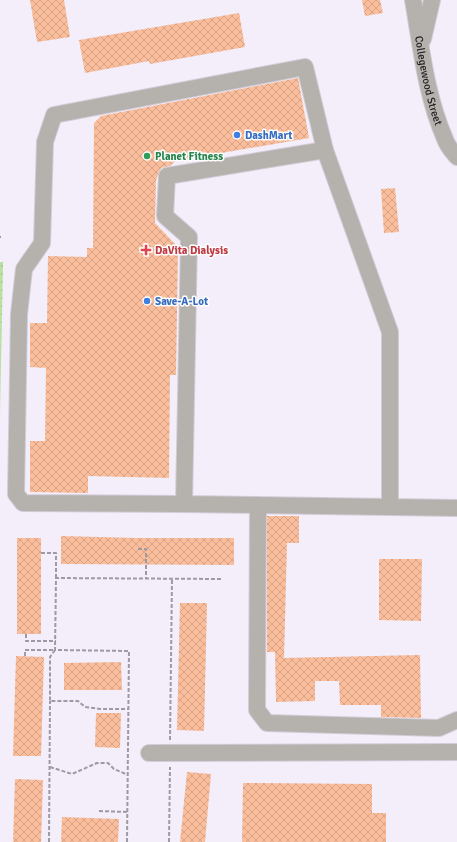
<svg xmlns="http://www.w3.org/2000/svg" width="457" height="842" font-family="Signika,sans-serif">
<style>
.grass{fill:url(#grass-dots)}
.building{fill:url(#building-cross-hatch)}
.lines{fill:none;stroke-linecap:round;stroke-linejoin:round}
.minor-casing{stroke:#d1ccd7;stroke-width:18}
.path{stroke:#9d9aa2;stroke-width:2;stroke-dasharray:4 2;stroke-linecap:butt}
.minor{stroke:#b5b1ad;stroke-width:16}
.shop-dot{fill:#3f7fe0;stroke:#fefefe;stroke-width:1.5}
.leisure-dot{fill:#2e9e5b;stroke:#fefefe;stroke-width:1.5}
.health-dot{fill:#e0444e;stroke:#fefefe;stroke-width:1.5}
.labels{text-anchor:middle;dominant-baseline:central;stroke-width:3;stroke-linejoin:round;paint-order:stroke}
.street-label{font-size:11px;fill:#1e1c20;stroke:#fefefe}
.shop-label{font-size:11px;font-weight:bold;fill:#366cbe;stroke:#fefefe;text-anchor:start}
.leisure-label{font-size:11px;font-weight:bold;fill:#27864d;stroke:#fefefe;text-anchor:start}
.health-label{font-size:11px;font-weight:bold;fill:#be3a42;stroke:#fefefe;text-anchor:start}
</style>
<defs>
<pattern id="grass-dots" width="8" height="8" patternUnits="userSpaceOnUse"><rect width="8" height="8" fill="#b9e29f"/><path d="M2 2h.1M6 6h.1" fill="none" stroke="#9fc189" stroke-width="1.8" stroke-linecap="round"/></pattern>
<pattern id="building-cross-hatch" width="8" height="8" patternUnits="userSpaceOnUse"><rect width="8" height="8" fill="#fbbe9d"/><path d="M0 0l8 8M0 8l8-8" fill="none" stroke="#d7a387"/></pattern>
</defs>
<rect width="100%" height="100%" fill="#f3eefa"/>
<path class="grass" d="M0,262H3L0,414Z"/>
<g class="building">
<path d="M30,0H64L70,37L37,42Z"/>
<path d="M362,0H380L383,13L365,16Z"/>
<path d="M239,13L245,47L150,64L149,61L85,73L79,40Z"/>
<path d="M298,78L309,138L175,161L170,166L161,168L156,180L155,223L178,247L176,375H170L169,478L88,476V493L30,492V441H45L46,368L30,367V323H47L48,256L87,257V248H93L94,123L101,116Z"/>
<path d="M395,188L399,232L384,233L381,189Z"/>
<path d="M267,516H299V543H287L284,658L420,655L421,718L381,717V705H340L339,681H315V701L276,702L275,652H267Z"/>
<path d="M61,536L138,538H234V565L61,564Z"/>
<rect x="17" y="538" width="24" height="96"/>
<path d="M379,559H422L421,621L379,620Z"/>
<path d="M180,603H207L204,731L177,730Z"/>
<path d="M16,656L44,657L41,756H13Z"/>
<path d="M121,662L122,690H64V663Z"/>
<path d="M96,713H121L120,748L95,747Z"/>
<path d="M187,772L211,774L205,842H180Z"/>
<path d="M15,779L43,780L41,842H13Z"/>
<path d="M243,783L372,784V813H386V842H242Z"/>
<path d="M62,817L119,819L118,842H61Z"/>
</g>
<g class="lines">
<defs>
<g id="minor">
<path id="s1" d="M413,0C421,46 426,96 445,139C447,146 453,152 457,157"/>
<path d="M423,39L432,0"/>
<path d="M184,504L23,503L16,494L19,314L24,269L42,243L45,142L54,115L305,67L325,150"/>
<path d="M258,505L257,710L267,723L439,728L457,720"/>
<path d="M390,507V332L325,150L167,176L165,216L189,237L184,504L457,508"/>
<path d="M149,753L457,752"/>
</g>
</defs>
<use href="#minor" class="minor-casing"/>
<g class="path">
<path d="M0,237H1"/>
<path d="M138,549H146V579"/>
<path d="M41,553H56V578"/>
<path d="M26,634V641H56"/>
<path d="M25,656V650H55L50,657V701H78L85,707L100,709H128"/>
<path d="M170,740L172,579"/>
<path d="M50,767L72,774L97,763H108L114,769L128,775"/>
<path d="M99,811L127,812"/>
<path d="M49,842L50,701"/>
<path d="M127,842L129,651L55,650L56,578L223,579"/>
<path d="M169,842L170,767"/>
</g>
<use href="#minor" class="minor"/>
</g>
<g class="shop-dot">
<circle cx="237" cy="135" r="4"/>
<circle cx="147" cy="301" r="4"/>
</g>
<circle class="leisure-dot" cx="147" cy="156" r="4"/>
<path class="health-dot" d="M144 244h4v4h4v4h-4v4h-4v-4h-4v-4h4z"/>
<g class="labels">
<g class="street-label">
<text stroke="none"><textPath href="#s1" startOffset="82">Collegewood Street</textPath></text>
</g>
<g class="shop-label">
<text x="245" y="135">DashMart</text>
<text x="155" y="301">Save-A-Lot</text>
</g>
<g class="leisure-label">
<text x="155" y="156">Planet Fitness</text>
</g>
<g class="health-label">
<text x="155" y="250">DaVita Dialysis</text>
</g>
</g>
</svg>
